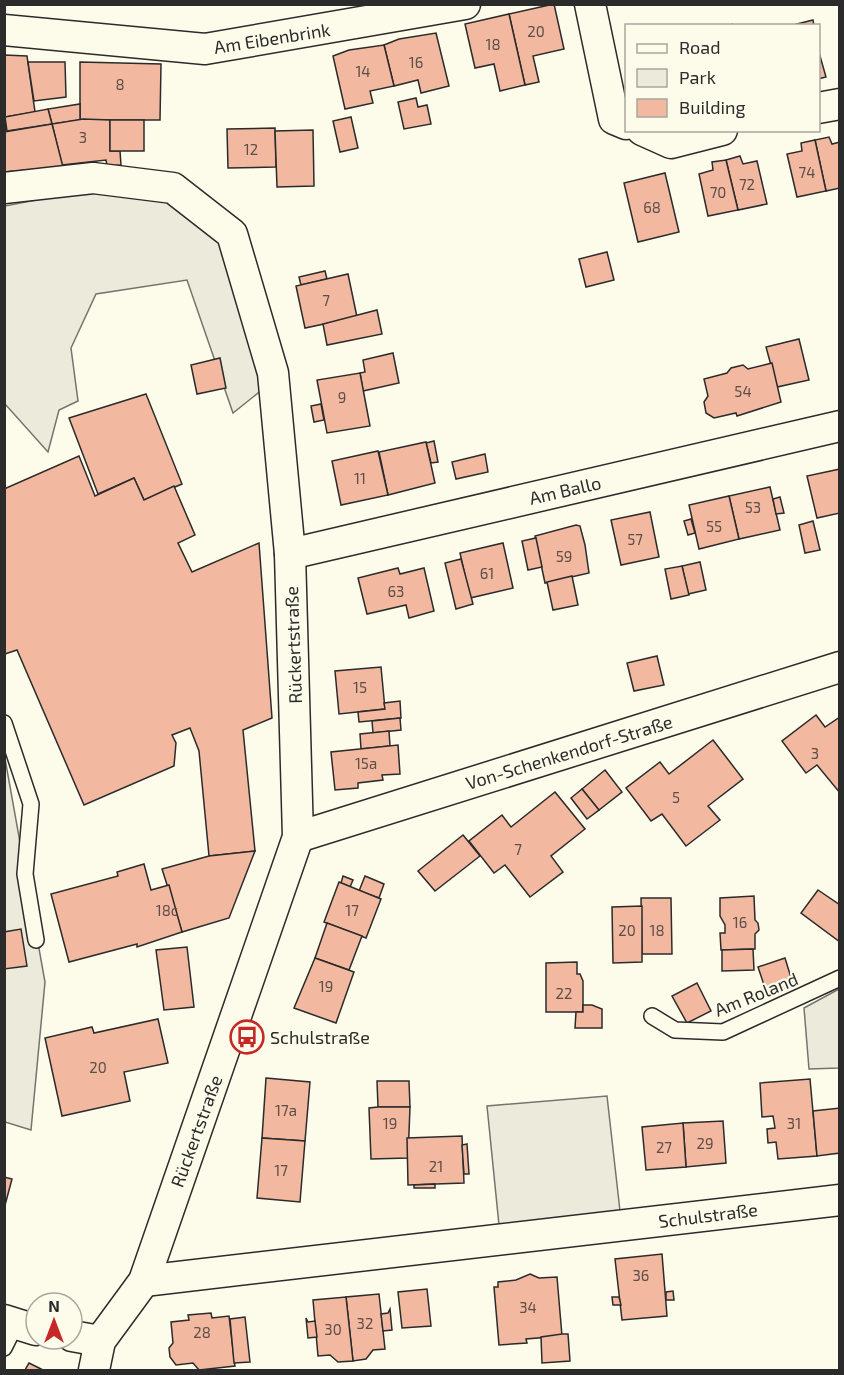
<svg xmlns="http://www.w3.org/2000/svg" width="844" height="1375" font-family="'Exo 2',sans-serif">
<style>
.green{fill:#ecebdb;stroke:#74746e;stroke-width:1.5}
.building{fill:#f2b8a0;stroke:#2b2b2b;stroke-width:1.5}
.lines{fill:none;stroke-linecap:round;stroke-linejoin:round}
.service-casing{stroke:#2b2b2b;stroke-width:18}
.minor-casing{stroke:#2b2b2b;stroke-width:33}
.path{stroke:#6a6964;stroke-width:4;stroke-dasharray:4.5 3;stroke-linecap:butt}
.service{stroke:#fdfbea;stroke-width:15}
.minor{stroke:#fdfbea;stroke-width:30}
.labels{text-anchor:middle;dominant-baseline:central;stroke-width:4.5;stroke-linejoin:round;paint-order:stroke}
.number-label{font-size:15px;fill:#5d4e48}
.street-label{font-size:18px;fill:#2b2b2b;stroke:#fdfbea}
.poi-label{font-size:18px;fill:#2b2b2b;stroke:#fdfbea;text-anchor:start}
</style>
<rect width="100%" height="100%" fill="#fdfbea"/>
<g class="green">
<path d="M92,189L173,197L218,236L263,389L233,413L187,280L96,294L71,348L78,401L59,410L48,452L5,404V206Z"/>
<path d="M4,753L45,982L31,1130L5,1122Z"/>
<path d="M839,989V1068L809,1069L804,1008Z"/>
<path d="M607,1096L620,1211L499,1225L487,1106Z"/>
</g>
<g class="building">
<path d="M554,4L564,49L533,56L539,82L525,85L509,14Z"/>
<path d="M509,14L525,85L500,91L494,64L475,68L465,24Z"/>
<path d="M813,20L814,26H789Z"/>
<path d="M436,33L449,86L421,93L418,80L394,86L384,45L399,39Z"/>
<path d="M384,45L394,86L370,91L373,103L345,109L333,56L349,50Z"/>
<path d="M818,49L826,77L818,79Z"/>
<path d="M4,55L27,56L35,112L5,117Z"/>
<path d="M28,62H65L66,97L34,101Z"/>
<path d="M80,62L161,64L160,120H80Z"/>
<path d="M416,98L418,107L427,105L431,124L404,129L398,102Z"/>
<path d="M80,104V120L52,124L48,109Z"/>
<path d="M48,109L52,124L7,131L5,117Z"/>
<path d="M351,117L358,148L340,152L333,121Z"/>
<path d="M83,119L110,120V151H120L121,165L107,166L106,160L62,165L52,124Z"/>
<rect x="110" y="120" width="34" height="31"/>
<path d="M52,124L63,167L4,172V132Z"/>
<path d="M275,128L276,167L228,168L227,129Z"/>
<path d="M313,130L314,186L277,187L275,131Z"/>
<path d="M829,137L832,144L840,142V188L826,191L815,140Z"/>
<path d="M815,140L826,191L797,197L787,154L802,151L801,143Z"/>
<path d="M740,156L743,164L757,161L767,204L738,210L726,160Z"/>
<path d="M726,160L738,210L708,216L699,174L713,170L712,162Z"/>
<path d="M665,173L679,232L638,242L624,183Z"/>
<path d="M607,252L614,280L586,287L579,259Z"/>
<path d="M325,271L327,279L301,285L299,277Z"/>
<path d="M348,274L357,317L305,328L296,286Z"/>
<path d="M377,310L382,334L327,345L323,324Z"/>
<path d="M799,339L809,380L777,387L766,347Z"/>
<path d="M393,353L399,383L363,391L360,373L365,372L363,360Z"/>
<path d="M220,358L226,388L197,394L191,365Z"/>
<path d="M772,363L781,402L737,416L736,413L714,418L706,413L704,402L708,396L704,379L727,373L731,368L743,365L748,369Z"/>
<path d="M360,373L370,426L327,433L317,380Z"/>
<path d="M146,394L182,484L144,500L134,478L98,494L69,418Z"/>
<path d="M321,404L324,420L314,422L311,406Z"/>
<path d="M434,441L438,462L431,463L426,443Z"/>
<path d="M426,442L435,483L388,495L379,452Z"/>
<path d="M378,451L388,495L341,505L332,461Z"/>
<path d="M485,454L488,472L456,479L452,462Z"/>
<path d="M79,456L95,496L134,478L144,500L174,486L195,535L178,543L192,572L259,543L272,718L243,730L255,851L209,856L199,751L190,728L172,735L176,743L174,766L84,805L17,650L5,654L4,489Z"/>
<path d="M840,469V513L817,518L807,476Z"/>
<path d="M770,487L780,530L739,539L729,496Z"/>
<path d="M729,496L739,539L699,549L689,505Z"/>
<path d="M780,497L784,513L776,514L773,499Z"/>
<path d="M650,512L659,557L621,565L611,520Z"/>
<path d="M691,519L695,533L688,535L684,521Z"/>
<path d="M813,521L820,550L805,553L799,525Z"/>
<path d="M576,525L580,526L585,545L589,573L545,583L535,536Z"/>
<path d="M536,538L542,567L528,570L522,541Z"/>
<path d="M503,543L513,588L470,598L460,553Z"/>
<path d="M461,559L473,604L456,609L445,563Z"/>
<path d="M700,562L706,590L688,594L682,566Z"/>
<path d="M682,566L689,595L671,599L665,569Z"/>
<path d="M398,568L400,574L424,568L434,611L409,618L406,605L367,614L358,578Z"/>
<path d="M572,576L578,605L553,610L547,582Z"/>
<path d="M657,656L664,685L634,691L627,663Z"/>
<path d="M381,667L385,709L339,714L335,671Z"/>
<path d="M400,701L401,718L359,722L358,712L385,709L384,703Z"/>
<path d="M816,715L825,727L840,717V793L817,765L806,773L782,741Z"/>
<path d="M400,718L401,730L373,733L372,721Z"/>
<path d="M389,731L390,746L361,749L360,734Z"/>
<path d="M713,740L743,779L708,806L720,820L686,846L662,814L651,821L626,788L660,762L669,774Z"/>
<path d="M398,745L400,774L382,775L383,780L358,783V788L335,790L331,752Z"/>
<path d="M605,770L622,792L599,810L582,789Z"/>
<path d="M582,789L599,810L587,819L571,798Z"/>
<path d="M555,792L585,829L551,856L563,872L530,897L505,865L494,873L469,841L502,815L511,827Z"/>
<path d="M463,835L480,856L435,891L418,871Z"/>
<path d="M255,851L229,918L182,932L162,869L209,856Z"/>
<path d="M144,864L151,890L169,885L182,932L137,947V944L69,962L51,894L118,876L117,872Z"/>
<path d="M343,876L353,880L350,887L341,883Z"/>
<path d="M365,876L384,884L379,898L359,891Z"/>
<path d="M339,882L381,899L366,938L324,922Z"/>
<path d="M818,890L840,905V942L801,913Z"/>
<path d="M754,896L755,920L758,923L759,930L755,934V949L721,950L720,933H725V925L720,916V898Z"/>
<path d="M641,898H671L672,954H642Z"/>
<path d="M642,906V962L613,963L612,907Z"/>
<path d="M327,923L362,936L349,970L315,958Z"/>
<path d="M21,929L27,966L4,969V932Z"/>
<path d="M187,947L194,1007L164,1010L156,950Z"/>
<path d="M753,949L754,970L722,971V950Z"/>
<path d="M315,958L354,972L336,1023L294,1008Z"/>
<path d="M785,958L793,984L768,997L758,967Z"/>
<path d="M577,962V974H580L583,981V1012H546V963Z"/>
<path d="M697,983L711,1011L687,1023L672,996Z"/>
<path d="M583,1005H592L602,1009V1028H575L576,1012H583Z"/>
<path d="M158,1019L168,1063L124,1072L130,1101L62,1116L45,1038L92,1027L94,1033Z"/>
<path d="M266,1078L310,1082L305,1141L262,1138Z"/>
<path d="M810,1079L817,1156L778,1159L776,1142L768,1143L767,1129L775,1128L773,1116L762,1117L760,1083Z"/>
<path d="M377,1081H409L410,1107H378Z"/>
<path d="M378,1107H410L408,1158L371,1159L369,1108Z"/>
<path d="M840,1108V1153L817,1156L813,1111Z"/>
<path d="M723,1121L726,1163L686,1167L683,1123Z"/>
<path d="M683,1123L686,1167L646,1170L642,1127Z"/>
<path d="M462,1136L464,1183L408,1185L407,1138Z"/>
<path d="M262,1138L305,1141L300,1202L257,1198Z"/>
<path d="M467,1144L469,1174H464L462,1145Z"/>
<path d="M4,1177L12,1179L4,1209Z"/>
<path d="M435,1184V1188H414V1185Z"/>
<path d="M662,1254L667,1316L622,1320L615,1259Z"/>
<path d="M530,1274L539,1278L557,1277L562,1336L526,1339L527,1343L499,1345L494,1287H498V1282L516,1280Z"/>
<path d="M427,1289L431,1326L402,1328L398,1292Z"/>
<path d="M673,1291L674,1300H666V1292Z"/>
<path d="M379,1294L385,1349L373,1350L366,1359L353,1361L346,1297Z"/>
<path d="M346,1297L353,1361L338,1362L330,1355L318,1356L313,1300Z"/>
<path d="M612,1297H619L621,1305H613Z"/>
<path d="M390,1309L392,1330L383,1331L381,1314L388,1313Z"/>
<path d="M211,1313L212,1318L229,1316L235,1366L199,1370L193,1363L176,1365L170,1357L169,1348L173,1343L171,1322L189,1320L188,1315Z"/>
<path d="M245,1317L250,1362L234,1363L230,1319Z"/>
<path d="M306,1318L308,1322L315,1321L317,1337L308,1338Z"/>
<path d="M562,1334H568L570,1361L542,1363L541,1337Z"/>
<path d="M29,1363L43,1370H25Z"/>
</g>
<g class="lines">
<defs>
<g id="service">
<path d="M4,723L31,804L25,874L36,940"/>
<path d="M652,1016L675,1030L723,1032L840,978"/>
<path d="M4,1348L16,1324"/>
</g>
<g id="minor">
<path d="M590,4L614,119L626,124"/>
<path d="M4,30L205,49L465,4"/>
<path d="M818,108L840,104"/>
<path d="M642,130L671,143L722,130"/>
<path d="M4,188L93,178L173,188L232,234L273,373L290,554L298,837L144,1281L100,1341L94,1370"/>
<path d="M290,554L840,426"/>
<path d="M298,837L840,667"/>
<path d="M144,1281L840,1200"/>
<path d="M4,1320L36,1330"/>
<path d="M72,1336L100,1341"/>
</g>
</defs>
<use href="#service" class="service-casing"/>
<use href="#minor" class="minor-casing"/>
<path class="path" d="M731,24L732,26"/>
<use href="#service" class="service"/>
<use href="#minor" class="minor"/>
</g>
<defs>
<symbol id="bus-ring" viewBox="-11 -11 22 22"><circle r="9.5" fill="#fdfbea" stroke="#c62828" stroke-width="1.5"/><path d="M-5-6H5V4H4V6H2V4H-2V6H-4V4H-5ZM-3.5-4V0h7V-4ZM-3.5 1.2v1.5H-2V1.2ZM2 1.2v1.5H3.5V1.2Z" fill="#c62828"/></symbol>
</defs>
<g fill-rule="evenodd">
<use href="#bus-ring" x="228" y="1018" width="38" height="38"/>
</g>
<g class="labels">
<g class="number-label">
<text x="536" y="31">20</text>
<text x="493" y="44">18</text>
<text x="416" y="62">16</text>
<text x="363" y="71">14</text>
<text x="120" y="84">8</text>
<text x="83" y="137">3</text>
<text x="251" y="149">12</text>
<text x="807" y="172">74</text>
<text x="747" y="184">72</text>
<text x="718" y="192">70</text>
<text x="652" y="207">68</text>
<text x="326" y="300">7</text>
<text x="743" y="391">54</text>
<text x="342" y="397">9</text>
<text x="360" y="478">11</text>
<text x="753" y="507">53</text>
<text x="714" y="526">55</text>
<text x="635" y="539">57</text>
<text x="564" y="556">59</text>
<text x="487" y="573">61</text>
<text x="396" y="591">63</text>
<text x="360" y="687">15</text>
<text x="815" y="753">3</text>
<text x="366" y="763">15a</text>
<text x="676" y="797">5</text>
<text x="518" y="849">7</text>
<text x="167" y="910">18c</text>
<text x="352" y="910">17</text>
<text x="740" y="922">16</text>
<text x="627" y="930">20</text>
<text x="657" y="930">18</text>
<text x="326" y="986">19</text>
<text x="564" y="993">22</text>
<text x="98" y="1067">20</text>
<text x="286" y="1110">17a</text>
<text x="390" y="1123">19</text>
<text x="794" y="1123">31</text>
<text x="705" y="1143">29</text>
<text x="664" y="1147">27</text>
<text x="436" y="1166">21</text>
<text x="281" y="1170">17</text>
<text x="641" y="1275">36</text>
<text x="528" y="1307">34</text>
<text x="365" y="1323">32</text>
<text x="333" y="1329">30</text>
<text x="202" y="1332">28</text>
</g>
<g class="street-label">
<text transform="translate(272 38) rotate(-9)">Am Eibenbrink</text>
<text transform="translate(565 490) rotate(-13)">Am Ballo</text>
<text transform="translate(293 645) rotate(-92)">Rückertstraße</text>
<text transform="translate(569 752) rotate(-17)">Von-Schenkendorf-Straße</text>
<text transform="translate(756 994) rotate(-22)">Am Roland</text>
<text transform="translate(196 1131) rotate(-70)">Rückertstraße</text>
<text transform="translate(708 1215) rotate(-7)">Schulstraße</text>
</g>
<g class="poi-label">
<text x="270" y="1037">Schulstraße</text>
</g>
</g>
<rect width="844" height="1375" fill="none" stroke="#2b2b2b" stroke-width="12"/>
<rect x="625" y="24" width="195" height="108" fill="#fdfbea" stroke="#a9a89e" stroke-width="1.5"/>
<rect x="637" y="44" width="30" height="9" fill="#fdfbea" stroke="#a9a89e" stroke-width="1.5"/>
<text x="679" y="54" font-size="18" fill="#2b2b2b">Road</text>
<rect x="637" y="69" width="30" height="18" fill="#ecebdb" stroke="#a9a89e" stroke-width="1.5"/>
<text x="679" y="84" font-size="18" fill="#2b2b2b">Park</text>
<rect x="637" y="99" width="30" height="18" fill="#f2b8a0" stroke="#a9a89e" stroke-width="1.5"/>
<text x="679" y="114" font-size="18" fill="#2b2b2b">Building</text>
<g transform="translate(54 1321)"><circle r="28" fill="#fdfbea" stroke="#a9a89e" stroke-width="1.5"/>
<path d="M0-4.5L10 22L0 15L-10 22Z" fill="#c62828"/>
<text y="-9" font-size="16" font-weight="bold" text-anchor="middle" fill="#2b2b2b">N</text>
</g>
</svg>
